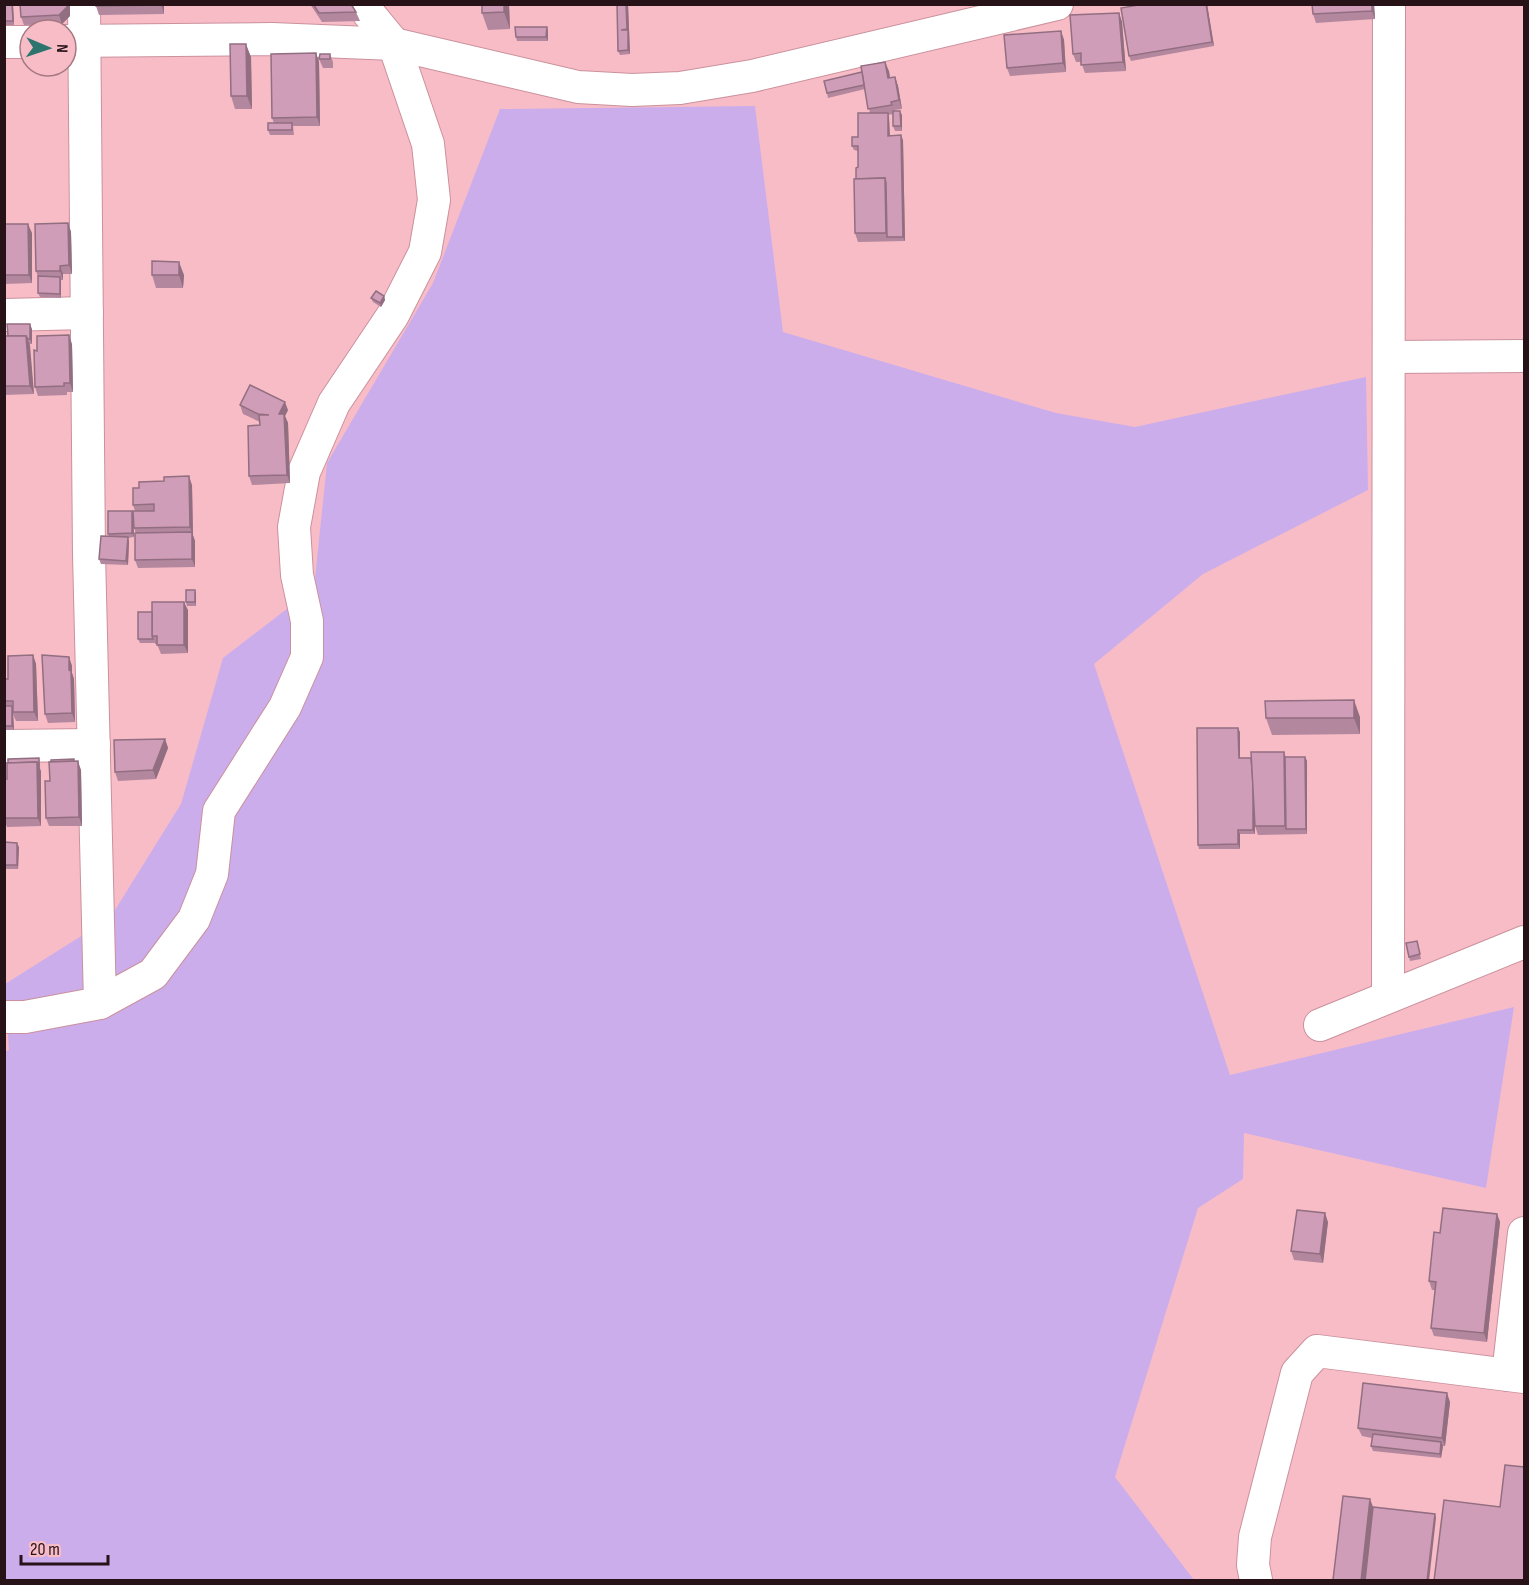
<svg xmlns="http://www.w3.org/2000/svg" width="1529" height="1585" font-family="'Sofia Sans Condensed',sans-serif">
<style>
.green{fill:#cbadec}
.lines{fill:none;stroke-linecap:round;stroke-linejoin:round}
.minor-casing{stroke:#ca919c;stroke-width:34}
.minor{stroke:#fff;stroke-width:32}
.wall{fill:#b3879e}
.shaded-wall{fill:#926e81}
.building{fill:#d09db8;stroke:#926e81;stroke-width:1.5}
</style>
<rect width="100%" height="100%" fill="#f8bcc7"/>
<path class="green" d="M755,106L783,332L1056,413L1135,427L1366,377L1368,490L1203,574L1094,664L1230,1075L1514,1007L1486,1188L1244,1133L1243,1179L1198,1208L1115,1477L1194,1580H5L4,1052L9,1050L5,984L110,918L181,804L223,658L314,588L327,463L433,283L500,109Z"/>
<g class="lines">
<defs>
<g id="minor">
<path d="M84,4L89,554L100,1003"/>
<path d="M66,41L272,39L394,44L578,87L632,90L680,88L752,76L1057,4"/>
<path d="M4,42H30"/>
<path d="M4,315L87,313"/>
<path d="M1390,357L1524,356"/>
<path d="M4,746L94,745"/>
<path d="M1388,996L1389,4"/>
<path d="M4,1017H25L100,1003L153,974L194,919L212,874L219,811L285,707L307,657V621L297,575L294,527L304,472L334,403L393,315L425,252L434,200L428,144L394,44L361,4"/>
<path d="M1320,1025L1524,942"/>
<path d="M1508,1375L1524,1233"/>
<path d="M1256,1580L1253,1565L1255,1537L1297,1373L1317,1351L1524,1377"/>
</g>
</defs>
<use href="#minor" class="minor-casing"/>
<use href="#minor" class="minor"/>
</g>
<g class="wall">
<path d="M4,4H13L14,25H4Z"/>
<path d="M20,4L70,16L62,24L24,25L21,17Z"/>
<path d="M164,4V14L99,15L96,6Z"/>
<path d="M310,4H351L356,12L360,21L322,22Z"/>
<path d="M482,4H511L509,5L510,29L488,30L482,13Z"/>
<path d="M617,4H628L630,54L620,55L618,51Z"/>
<path d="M1144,4H1207L1214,46L1131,61L1129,56Z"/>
<path d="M1312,4H1374L1375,19L1316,23L1313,14Z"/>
<path d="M1119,13L1122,22L1126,71L1085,73L1081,62H1076L1073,54Z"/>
<path d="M548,31V41H517L516,37Z"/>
<path d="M1061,31L1064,40L1066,72L1010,76L1007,68Z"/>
<path d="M316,53L319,62L320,126H293L294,135H270L268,130L274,123L272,118Z"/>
<path d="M330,54L333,62V68H323L319,59Z"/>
<path d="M251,57L252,109H235L231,96Z"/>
<path d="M889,71L890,78L895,77L898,86L902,109L894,110L902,115V131H895L893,126V114L888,115L889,118L890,136L903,140L905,241L858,242L855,233L856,179L858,167V151L854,150L852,146L870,113L865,89L828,98L827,93Z"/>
<path d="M68,223L71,232L72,274H63V280H61V298L40,297L38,293V277L36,271Z"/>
<path d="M4,224L32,233V283L4,284Z"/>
<path d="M152,275H184L183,288H156Z"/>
<path d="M384,296L385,300L381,307L373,302L371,298Z"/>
<path d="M32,329V344H29L34,394L4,395V336H8Z"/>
<path d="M72,344L73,392H67V395L38,396L35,387L37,351Z"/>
<path d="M240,405L288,410L285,416L288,423L290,483L252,485L249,476L260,425V422L243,414Z"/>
<path d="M192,485L193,536L195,541V567L138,568L135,560L136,533L134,528L135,511L133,505Z"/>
<path d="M133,515L134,537L128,538L129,542L128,565L101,564L99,559L109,536L108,534Z"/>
<path d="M196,594V606H187L186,602Z"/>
<path d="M188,610V653L161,654L157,644H155V643H140L138,639Z"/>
<path d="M33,655L36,664L38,721H16L13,714L14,730H4V679H8Z"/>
<path d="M69,657L72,666V673L74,679L75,722L48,723L45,714Z"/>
<path d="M1360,717V734L1272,735L1266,718Z"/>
<path d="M1240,732V758L1305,757L1307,761V834L1258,835L1255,826L1254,813L1255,834H1240V849H1199L1198,845Z"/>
<path d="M165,739L168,748L156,779L118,781L115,772Z"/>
<path d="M39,758L40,763L41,826L7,827L4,819V779H7Z"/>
<path d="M75,761L81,770L82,826H49L46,818Z"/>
<path d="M4,842L19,847L18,869H4Z"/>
<path d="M1418,945L1421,959L1410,961L1409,957Z"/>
<path d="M1497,1214L1500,1222L1487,1342L1434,1336L1431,1328L1435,1290H1432L1429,1281L1440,1233Z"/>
<path d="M1328,1222L1323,1263L1294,1260L1291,1251Z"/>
<path d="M1450,1402L1445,1446H1443L1441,1458L1373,1451L1371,1446L1372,1438L1362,1436L1358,1428Z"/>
</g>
<g class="shaded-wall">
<path d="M12,4H13L14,25L13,21Z"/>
<path d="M67,4H70V16L62,24L59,15Z"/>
<path d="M161,4H164V14Z"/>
<path d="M504,4H509L510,29L504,12Z"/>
<path d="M626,4H628L630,54L628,50Z"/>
<path d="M1206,4H1207L1214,46L1212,42Z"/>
<path d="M1372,4H1374L1375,19L1372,11Z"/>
<path d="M1119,13L1122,22L1126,71L1123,62Z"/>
<path d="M547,27L548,31V41L546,37Z"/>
<path d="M1061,31L1064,40L1066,72L1063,63Z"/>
<path d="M246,44L251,57L252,109L247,96Z"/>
<path d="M316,53L319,62L320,126L317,117Z"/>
<path d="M885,62L889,71L891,87L888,78Z"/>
<path d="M895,77L898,86L902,109L899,100Z"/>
<path d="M900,111L902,115V131L901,126Z"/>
<path d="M888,113L889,118L890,140L888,136Z"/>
<path d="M901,135L903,140L905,241L903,237Z"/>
<path d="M885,178L888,187L887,237L886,233Z"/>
<path d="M68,223L71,232L72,274L69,265Z"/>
<path d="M28,224L32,233V283L29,275Z"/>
<path d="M179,262L184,275L183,288L179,275Z"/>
<path d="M60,266L63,274V280L60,271Z"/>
<path d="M60,277L61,281V298L60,294Z"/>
<path d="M384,296L385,300L381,307L380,303Z"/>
<path d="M30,324L32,329V344L30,339Z"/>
<path d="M69,335L72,344L73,392L70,383Z"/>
<path d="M26,336L30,345L34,394L30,386Z"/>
<path d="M285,402L288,410L285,416L288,423L290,483L287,475L279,414Z"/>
<path d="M189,476L192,485L193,536L190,527Z"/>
<path d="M132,511L133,515L134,537L132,533Z"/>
<path d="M192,532L195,541V567L192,559Z"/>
<path d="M128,537L129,542L128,565L126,561Z"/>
<path d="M195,590L196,594V606L195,602Z"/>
<path d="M184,602L188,610V653L184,645Z"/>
<path d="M33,655L36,664L38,721L34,712Z"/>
<path d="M69,657L72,666V673L74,679L75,722L72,713L69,670Z"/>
<path d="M1354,700L1360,717V734L1354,718Z"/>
<path d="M12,706L13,711L14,730L12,726Z"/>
<path d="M1238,728L1240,732V762L1239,758Z"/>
<path d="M165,739L168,748L156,779L153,770Z"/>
<path d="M1284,752L1287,761L1286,829L1288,835L1285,826Z"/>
<path d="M1305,757L1307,761V834L1306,829Z"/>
<path d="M1253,758L1254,762L1255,834L1253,830Z"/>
<path d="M78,761L81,770L82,826L79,817Z"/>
<path d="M37,762L41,771V826L38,818Z"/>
<path d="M1238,830L1240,834V849L1238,844Z"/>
<path d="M17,843L19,847L18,869L17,865Z"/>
<path d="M1325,1213L1328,1222L1323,1263L1320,1254Z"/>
<path d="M1497,1214L1500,1222L1487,1342L1484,1333Z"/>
<path d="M1447,1393L1450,1402L1445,1446L1442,1438Z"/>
<path d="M1441,1442L1443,1446L1441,1458L1440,1454Z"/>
<path d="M1370,1499L1375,1512L1367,1581H1361Z"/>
<path d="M1435,1514L1436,1518L1429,1581H1427Z"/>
</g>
<g class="building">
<path d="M4,4H12L13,21H4Z"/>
<path d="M20,4H67V7L59,15L21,17Z"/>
<path d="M96,4H161V5L96,6Z"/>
<path d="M313,4H351L356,12L319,13Z"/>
<path d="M482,4H504V12L482,13Z"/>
<path d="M617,4H626L627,29L621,30H628V50L618,51Z"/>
<path d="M1144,4H1206L1212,42L1129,56L1121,8Z"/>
<path d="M1312,4H1372V11L1313,14Z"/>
<path d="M1119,13L1123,62L1081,65V53L1073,54L1070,15Z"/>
<path d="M515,27H547L546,37H516Z"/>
<path d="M1061,31L1063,63L1007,68L1004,35Z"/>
<path d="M230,44H246L247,96H231Z"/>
<path d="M316,53L317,117L272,118L271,54Z"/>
<path d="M320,54H330V59H319Z"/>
<path d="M885,62L888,78L895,77L899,100L891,102L892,105L868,109L861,66Z"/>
<path d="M862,72L864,85L827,93L824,81Z"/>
<path d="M893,111H900L901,126H893Z"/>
<path d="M858,113H888V136L901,135L903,237H887L886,183L885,178L856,179V168L858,167V146H852V137H858Z"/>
<rect x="268" y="123" width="24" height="7"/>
<path d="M885,178L886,233H855L854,179Z"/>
<path d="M68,223L69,265L60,266V271H36L35,224Z"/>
<path d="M4,224H28L29,275H4Z"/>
<path d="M152,261L179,262V275H152Z"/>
<path d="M38,276L60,277V294L38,293Z"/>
<path d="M376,291L384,296L380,303L371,298Z"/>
<path d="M7,324H30V339H28L26,336H8Z"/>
<path d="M69,335L70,383H64V386L35,387L34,350L37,351V336Z"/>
<path d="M4,336H26L30,386H4Z"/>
<path d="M250,385L285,402L279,414H284L287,475L249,476L248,426L260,425L259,415H269L258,414L240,405Z"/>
<path d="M189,476L190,527L134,528L133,511H154V504L133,505V488H139V482L164,481V477Z"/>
<path d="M108,511H132V533L108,534Z"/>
<path d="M192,532V559L135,560V533Z"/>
<path d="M101,536L128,537L126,561L99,559Z"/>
<rect x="186" y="590" width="9" height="12"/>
<path d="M152,602H184V645H157V636H152Z"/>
<path d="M138,612H152V636L153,639H138Z"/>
<path d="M33,655L34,712H13V701H4V679H8V656Z"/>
<path d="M42,655L69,657V670L71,671L72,713L45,714Z"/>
<path d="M1354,700V718H1266L1265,701Z"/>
<rect x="4" y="706" width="8" height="20"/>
<path d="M1197,728H1238L1239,758H1251L1253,782V830H1238V844L1198,845Z"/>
<path d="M165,739L153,770L115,772L114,740Z"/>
<path d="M1251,752H1284L1285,826H1255Z"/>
<path d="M1285,757H1305L1306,829H1286Z"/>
<path d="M39,758V767L37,762L8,763V759Z"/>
<path d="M74,759V761L51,762V760Z"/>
<path d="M78,761L79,817L46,818L45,781H50L49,762Z"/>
<path d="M37,762L38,818H4V779H7V763Z"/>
<path d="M4,842L17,843V865H4Z"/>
<path d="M1417,941L1420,954L1409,957L1406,943Z"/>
<path d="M1443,1208L1497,1214L1484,1333L1431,1328L1436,1282L1429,1281L1434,1232L1440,1233Z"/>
<path d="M1297,1210L1325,1213L1320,1254L1291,1251Z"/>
<path d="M1363,1383L1447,1393L1442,1438L1358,1428Z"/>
<path d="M1373,1434L1441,1442L1440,1454L1371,1446Z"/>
<path d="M1505,1465L1524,1467V1581H1434L1444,1500L1500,1507Z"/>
<path d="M1343,1496L1370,1499L1361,1581L1333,1580Z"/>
<path d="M1373,1507L1435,1514L1427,1581H1365Z"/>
</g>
<rect width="1529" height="1585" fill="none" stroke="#271217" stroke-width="12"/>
<g transform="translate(48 48) rotate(92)"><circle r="28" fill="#f8bcc7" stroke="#a47881" stroke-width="1.5"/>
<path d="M0-4.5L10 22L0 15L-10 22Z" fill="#2c746d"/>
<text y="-9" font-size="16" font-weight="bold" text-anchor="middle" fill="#271217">N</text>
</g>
<path d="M21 1555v9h87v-9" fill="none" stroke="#271217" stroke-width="3"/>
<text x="30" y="1555" font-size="18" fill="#271217" stroke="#f8bcc7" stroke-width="4.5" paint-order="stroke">20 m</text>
</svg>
